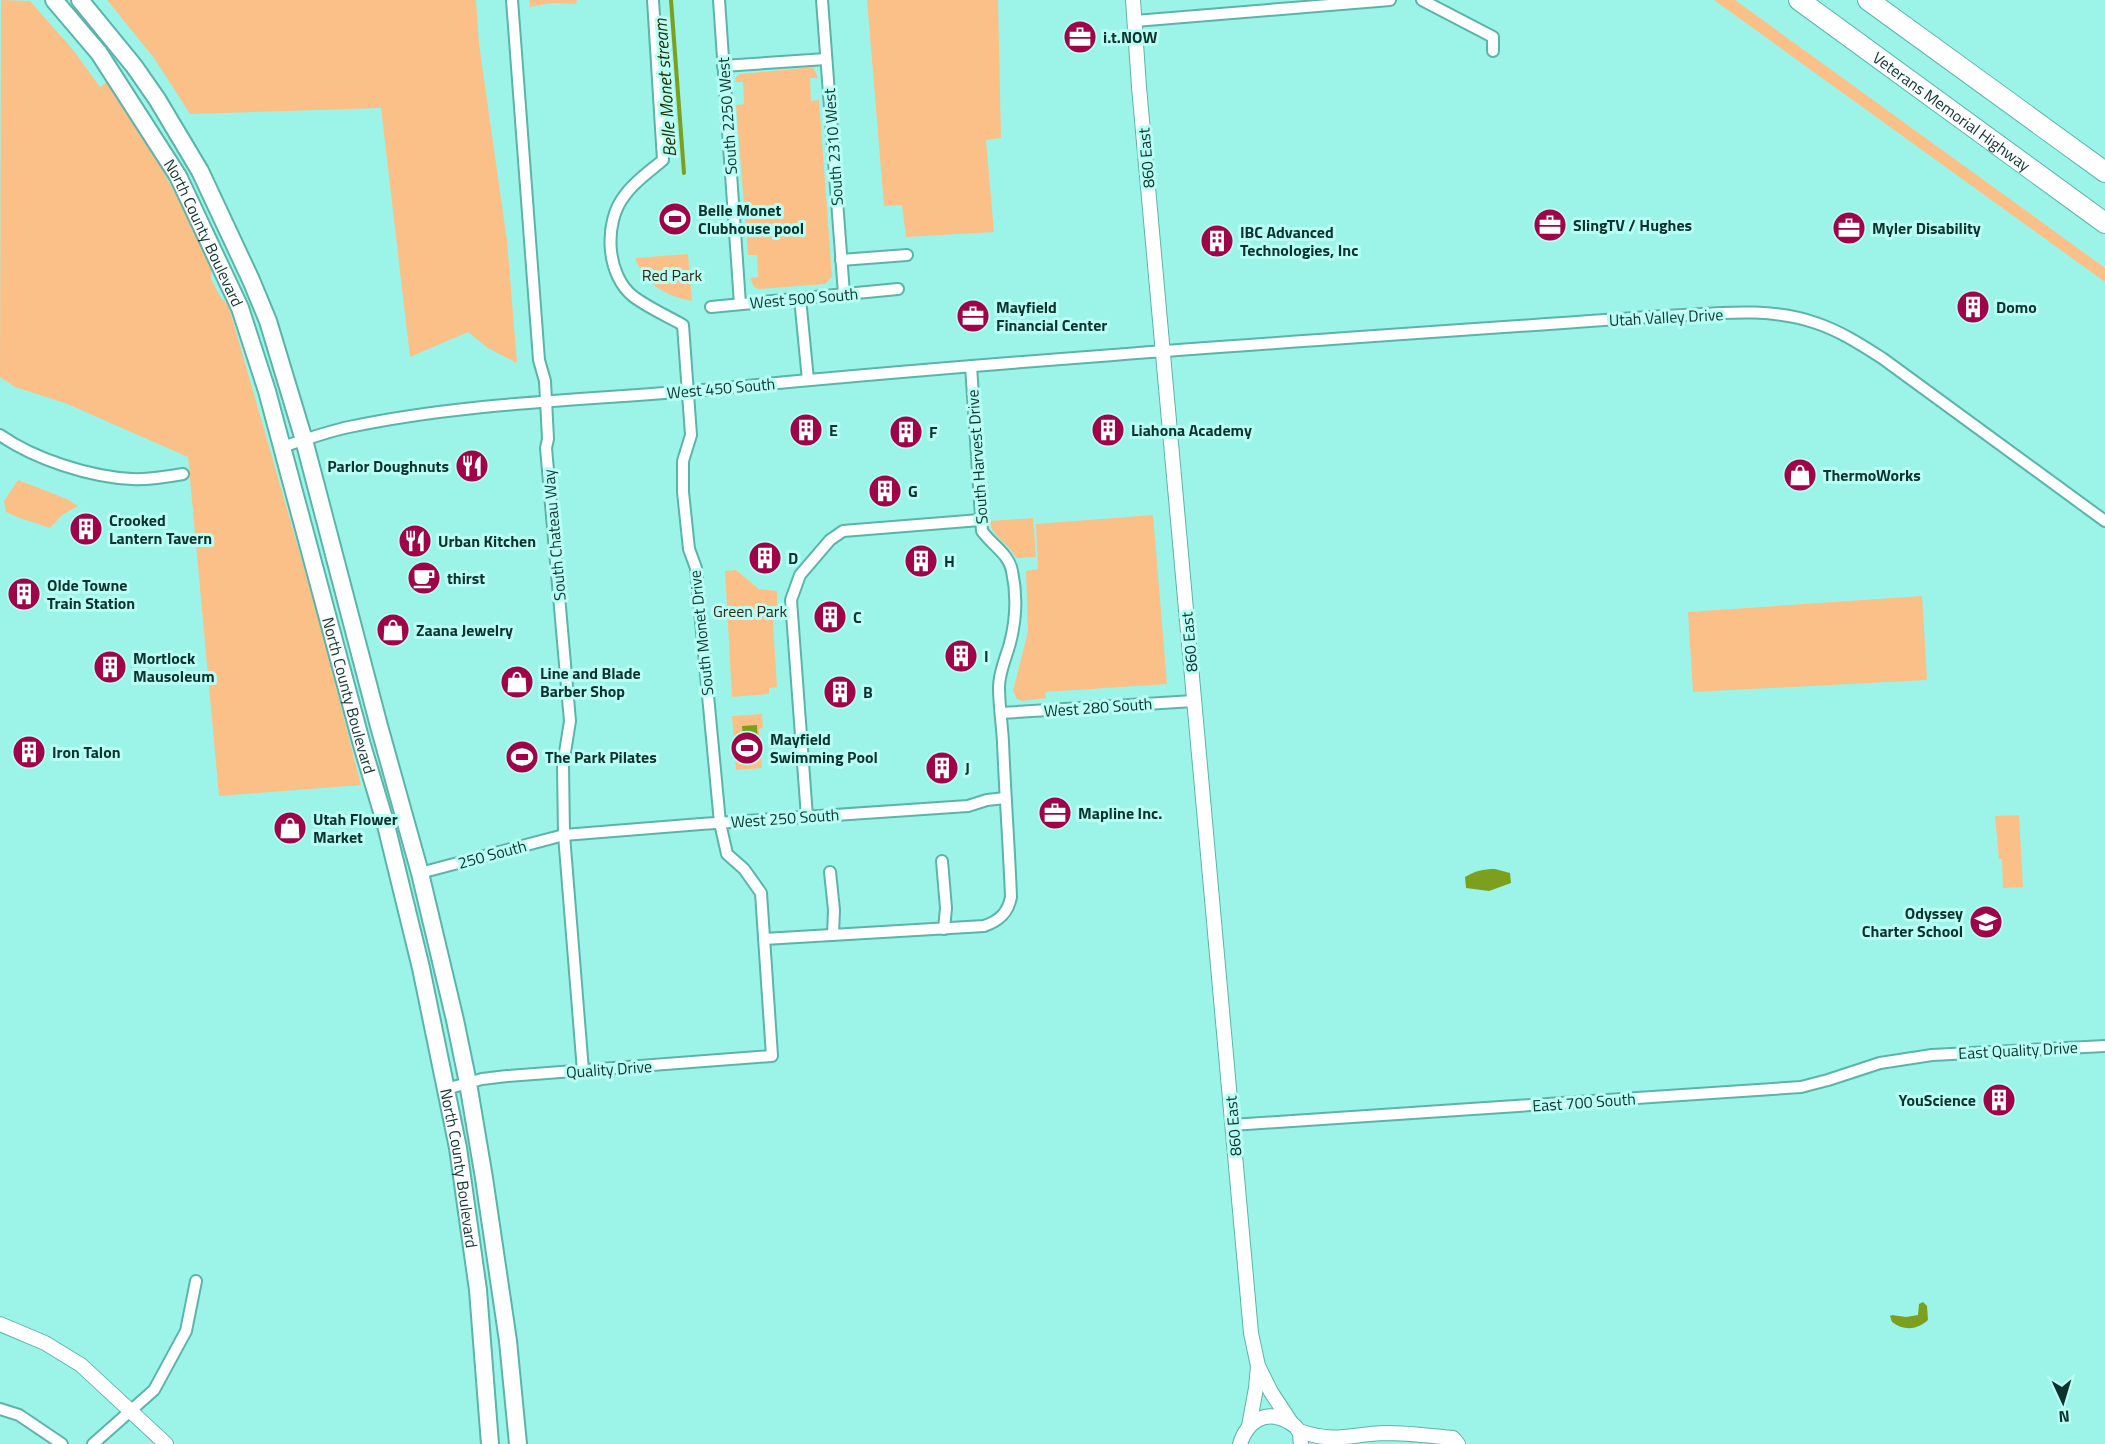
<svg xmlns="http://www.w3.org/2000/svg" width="2105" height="1444" font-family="'Titillium Web',sans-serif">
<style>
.green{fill:#fbc088}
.water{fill:#7ca01e}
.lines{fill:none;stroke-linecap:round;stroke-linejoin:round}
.stream{stroke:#7ca01e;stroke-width:4}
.minor-casing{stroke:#5bb4a9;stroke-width:14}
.tertiary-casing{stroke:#5bb4a9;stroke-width:16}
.primary-casing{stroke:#5bb4a9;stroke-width:20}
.motorway-casing{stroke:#5bb4a9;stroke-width:22}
.minor{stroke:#fff;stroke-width:10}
.tertiary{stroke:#fff;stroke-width:14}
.primary{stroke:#fff;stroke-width:16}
.motorway{stroke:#fff;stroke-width:20}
.labels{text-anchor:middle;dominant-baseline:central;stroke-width:6;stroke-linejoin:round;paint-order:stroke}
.poi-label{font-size:16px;font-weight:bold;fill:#0c332e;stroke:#b9fef4;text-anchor:start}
.street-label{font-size:16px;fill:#0c332e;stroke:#b9fef4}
.park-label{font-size:16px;fill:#372717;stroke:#b9fef4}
.water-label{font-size:18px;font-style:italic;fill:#223000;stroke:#b9fef4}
</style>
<rect width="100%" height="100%" fill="#9cf4e8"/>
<g class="green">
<path d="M1,0L30,1L74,51L100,87L107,82L145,138L184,210L211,265V279L221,298L228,304L319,620L361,785L219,796L188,457L65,403L15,387L0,377Z"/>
<path d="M107,0H476L479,44L507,241L517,363L488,348L468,332L410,357L381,108L190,114L154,58Z"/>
<path d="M529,0H577L576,4L552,3L530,7Z"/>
<path d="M867,0H998L1001,138L986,140L994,232L906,237L902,205L884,206Z"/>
<path d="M1714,0H1735L2105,268V282Z"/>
<path d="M813,67L818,78H810L811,101L819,100L832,277L825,284L759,289L754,287L750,278L758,277L757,255H748L736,105L744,104L743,82H735L736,77L740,74Z"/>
<path d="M688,254L692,301C665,296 645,284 635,258Z"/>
<path d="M18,480L67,499L78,506L62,515L50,528L17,517L6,512L4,501Z"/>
<path d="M1153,515L1167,684L1045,692L1046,698L1022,701L1017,699L1013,691L1028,631L1026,571L1038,569L1036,524Z"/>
<path d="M1033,518L1036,557L1016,558C1009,543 993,538 989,521Z"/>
<path d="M736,570L759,589L777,591V615L773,623L777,687L769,688V694L732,697L725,571Z"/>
<path d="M1922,596L1927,680L1693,692L1688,612Z"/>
<path d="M762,714L763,728L759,729L762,768L736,770L732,716Z"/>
<path d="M2019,815L2023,887L2003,888L2002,859H1999L1995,816Z"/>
</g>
<g class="water">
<path d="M675,205L681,208L683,229L677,233L670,230L668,209Z"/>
<path d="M757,725L758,746L744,747L742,726Z"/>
<path d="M1495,869L1510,873L1511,883L1489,891L1466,888L1465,877C1475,871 1483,869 1495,869Z"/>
<path d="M1923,1302L1927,1306L1928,1320C1917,1330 1904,1331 1892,1322L1890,1316L1892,1315L1906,1317L1918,1315L1919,1304Z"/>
</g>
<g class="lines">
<path class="stream" d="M671,0L684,173"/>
<defs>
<g id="minor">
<path d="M512,0L539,360L545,381L548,439L546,448L570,721L563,765L564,835L583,1071"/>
<path d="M719,0L740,304"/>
<path d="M822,0L844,294"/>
<path d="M1422,0L1493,37V51"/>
<path d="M1135,21L1390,0"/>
<path d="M723,66L826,59"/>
<path d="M841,260L907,255"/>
<path d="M800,298L808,380"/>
<path d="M711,307L898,289"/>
<path d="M0,435C34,459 90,477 132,479C149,480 166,477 183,474"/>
<path d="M282,447C304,440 326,432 349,427C472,401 599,400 724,388C1036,358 1350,338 1663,316C1713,314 1768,306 1816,323C1840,331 1860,344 1882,358L2105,521"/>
<path d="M1001,713L1194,701"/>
<path d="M807,817L791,600L800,575L830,540L843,531L980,520"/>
<path d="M942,861L946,908L944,929"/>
<path d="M830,872L834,910L833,935"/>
<path d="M420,873L564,835L701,824L968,806L987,800L1005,798"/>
<path d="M764,939L984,926C999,921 1008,913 1011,897C1009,845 1005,794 1003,742C1002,724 999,706 999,687C999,672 1006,658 1010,643C1016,620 1017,594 1012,571C1009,554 991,544 982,531L971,366"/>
<path d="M446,1089L482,1079L507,1076L772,1056L761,893L744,869L727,854L720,823L696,568L689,549L683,492V461L691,435L683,325C667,316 649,308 634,297C606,276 603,222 625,195C635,181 650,171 663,160L653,0"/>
<path d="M1232,1125L1801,1087L1828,1080L1880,1063L1932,1055L2105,1046"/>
<path d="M0,1409L19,1415L62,1444"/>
<path d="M93,1444L154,1390L186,1331L196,1281"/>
</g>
<g id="tertiary">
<path d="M1133,0L1139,87L1251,1333L1258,1366L1271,1392L1292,1424"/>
<path d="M0,1324L45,1343L81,1365L166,1444"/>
<path d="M1249,1426L1256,1388L1258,1366"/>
<path d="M1299,1431C1339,1444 1348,1434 1386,1433C1408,1433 1431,1436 1453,1438L1458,1444"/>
<path d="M1240,1444C1247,1422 1265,1409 1287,1421C1291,1423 1296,1426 1298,1430C1301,1433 1300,1440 1301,1444"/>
</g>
<g id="primary">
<path id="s1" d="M54,0L99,53L178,176L240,308L267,391L362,745L386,825L421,968L458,1148L478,1290L490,1444"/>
<path d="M80,0L134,66L157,99L200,171L251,280L268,321L304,440L379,726L420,873L455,1020L468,1083L484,1178L508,1341L518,1444"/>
</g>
<g id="motorway">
<path id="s2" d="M1799,0L2105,223"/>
<path d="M1868,0L2105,172"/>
</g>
</defs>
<use href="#minor" class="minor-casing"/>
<use href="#tertiary" class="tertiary-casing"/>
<use href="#primary" class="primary-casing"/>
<use href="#motorway" class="motorway-casing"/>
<use href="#minor" class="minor"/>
<use href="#tertiary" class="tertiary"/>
<use href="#primary" class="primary"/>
<use href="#motorway" class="motorway"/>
</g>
<defs>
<symbol id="office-disc" viewBox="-11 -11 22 22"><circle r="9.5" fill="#9f0449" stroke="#b9fef4"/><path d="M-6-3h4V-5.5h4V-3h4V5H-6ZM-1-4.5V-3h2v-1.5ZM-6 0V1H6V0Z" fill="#fff"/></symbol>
<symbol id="stadium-disc" viewBox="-11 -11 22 22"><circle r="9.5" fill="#9f0449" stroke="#b9fef4"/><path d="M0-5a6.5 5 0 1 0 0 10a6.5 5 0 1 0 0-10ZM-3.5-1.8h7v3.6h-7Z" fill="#fff"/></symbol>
<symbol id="building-disc" viewBox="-11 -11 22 22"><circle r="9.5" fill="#9f0449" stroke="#b9fef4"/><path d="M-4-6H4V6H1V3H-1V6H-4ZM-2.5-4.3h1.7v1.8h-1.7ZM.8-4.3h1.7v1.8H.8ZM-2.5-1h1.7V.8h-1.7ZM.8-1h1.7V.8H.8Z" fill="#fff"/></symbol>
<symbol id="restaurant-disc" viewBox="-11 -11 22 22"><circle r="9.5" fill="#9f0449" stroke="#b9fef4"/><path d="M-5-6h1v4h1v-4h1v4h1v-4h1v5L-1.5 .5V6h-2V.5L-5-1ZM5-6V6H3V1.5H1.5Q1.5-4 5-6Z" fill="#fff"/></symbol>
<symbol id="shop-disc" viewBox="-11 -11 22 22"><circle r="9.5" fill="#9f0449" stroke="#b9fef4"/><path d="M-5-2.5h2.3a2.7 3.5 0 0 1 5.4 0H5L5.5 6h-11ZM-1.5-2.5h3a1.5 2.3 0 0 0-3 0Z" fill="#fff"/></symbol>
<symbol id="cafe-disc" viewBox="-11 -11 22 22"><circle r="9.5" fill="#9f0449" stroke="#b9fef4"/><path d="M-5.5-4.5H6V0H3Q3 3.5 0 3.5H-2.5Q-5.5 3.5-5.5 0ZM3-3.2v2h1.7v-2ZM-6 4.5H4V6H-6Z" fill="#fff"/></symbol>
<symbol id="school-disc" viewBox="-11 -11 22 22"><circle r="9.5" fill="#9f0449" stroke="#b9fef4"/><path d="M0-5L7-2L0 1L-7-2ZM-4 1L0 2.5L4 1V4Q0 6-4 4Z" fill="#fff"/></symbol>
</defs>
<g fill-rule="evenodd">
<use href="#office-disc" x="1061" y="18" width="38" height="38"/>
<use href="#stadium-disc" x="656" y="200" width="38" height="38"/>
<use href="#office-disc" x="1531" y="206" width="38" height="38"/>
<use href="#office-disc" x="1830" y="209" width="38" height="38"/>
<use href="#building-disc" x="1198" y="222" width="38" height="38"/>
<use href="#building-disc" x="1954" y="288" width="38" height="38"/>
<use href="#office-disc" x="954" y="297" width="38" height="38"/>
<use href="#building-disc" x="787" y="411" width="38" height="38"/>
<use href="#building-disc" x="1089" y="411" width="38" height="38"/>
<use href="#building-disc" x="887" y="413" width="38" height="38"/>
<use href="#restaurant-disc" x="453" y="447" width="38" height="38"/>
<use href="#shop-disc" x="1781" y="456" width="38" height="38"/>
<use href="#building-disc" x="866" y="472" width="38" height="38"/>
<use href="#building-disc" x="67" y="510" width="38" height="38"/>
<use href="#restaurant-disc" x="396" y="522" width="38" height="38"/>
<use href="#building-disc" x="746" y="539" width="38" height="38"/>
<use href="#building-disc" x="902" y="542" width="38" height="38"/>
<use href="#cafe-disc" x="405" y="559" width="38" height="38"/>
<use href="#building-disc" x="5" y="575" width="38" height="38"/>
<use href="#building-disc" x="811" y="598" width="38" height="38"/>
<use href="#shop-disc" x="374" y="611" width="38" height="38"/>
<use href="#building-disc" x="942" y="637" width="38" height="38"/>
<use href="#building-disc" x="91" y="648" width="38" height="38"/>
<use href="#shop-disc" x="498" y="663" width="38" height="38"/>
<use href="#building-disc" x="821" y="673" width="38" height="38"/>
<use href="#stadium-disc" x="728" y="729" width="38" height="38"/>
<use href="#building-disc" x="10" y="733" width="38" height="38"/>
<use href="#stadium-disc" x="503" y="738" width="38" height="38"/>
<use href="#building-disc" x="923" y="749" width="38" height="38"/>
<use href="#office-disc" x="1036" y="794" width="38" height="38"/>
<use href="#shop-disc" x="271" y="809" width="38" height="38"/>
<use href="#school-disc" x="1967" y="903" width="38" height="38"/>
<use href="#building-disc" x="1980" y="1081" width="38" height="38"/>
</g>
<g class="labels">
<g class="poi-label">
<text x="1103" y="37">i.t.NOW</text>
<text x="698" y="210">Belle Monet<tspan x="698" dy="18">Clubhouse pool</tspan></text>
<text x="1573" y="225">SlingTV / Hughes</text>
<text x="1872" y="228">Myler Disability</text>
<text x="1240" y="232">IBC Advanced<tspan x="1240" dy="18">Technologies, Inc</tspan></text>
<text x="996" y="307">Mayfield<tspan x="996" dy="18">Financial Center</tspan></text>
<text x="1996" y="307">Domo</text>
<text x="829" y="430">E</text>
<text x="1131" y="430">Liahona Academy</text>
<text x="929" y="432">F</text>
<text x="449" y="466" text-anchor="end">Parlor Doughnuts</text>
<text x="1823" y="475">ThermoWorks</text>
<text x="908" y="491">G</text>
<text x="109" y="520">Crooked<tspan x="109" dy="18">Lantern Tavern</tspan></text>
<text x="438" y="541">Urban Kitchen</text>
<text x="788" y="558">D</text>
<text x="944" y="561">H</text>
<text x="447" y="578">thirst</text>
<text x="47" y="585">Olde Towne<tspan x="47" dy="18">Train Station</tspan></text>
<text x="853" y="617">C</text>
<text x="416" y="630">Zaana Jewelry</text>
<text x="984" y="656">I</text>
<text x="133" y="658">Mortlock<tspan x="133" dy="18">Mausoleum</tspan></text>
<text x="540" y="673">Line and Blade<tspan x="540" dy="18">Barber Shop</tspan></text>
<text x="863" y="692">B</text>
<text x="770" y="739">Mayfield<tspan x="770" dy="18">Swimming Pool</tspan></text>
<text x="52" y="752">Iron Talon</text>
<text x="545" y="757">The Park Pilates</text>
<text x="965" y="768">J</text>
<text x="1078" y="813">Mapline Inc.</text>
<text x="313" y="819">Utah Flower<tspan x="313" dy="18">Market</tspan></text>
<text x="1963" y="913" text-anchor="end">Odyssey<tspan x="1963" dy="18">Charter School</tspan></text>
<text x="1976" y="1100" text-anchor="end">YouScience</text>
</g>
<g class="street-label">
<text stroke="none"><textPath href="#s2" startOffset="189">Veterans Memorial Highway</textPath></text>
<text transform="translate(727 116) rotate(-94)">South 2250 West</text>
<text transform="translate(833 147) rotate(-94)">South 2310 West</text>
<text transform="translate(1146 158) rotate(-95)">860 East</text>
<text stroke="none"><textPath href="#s1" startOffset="278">North County Boulevard</textPath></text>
<text transform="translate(804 298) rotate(-5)">West 500 South</text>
<text transform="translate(1666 317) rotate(-3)">Utah Valley Drive</text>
<text transform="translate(721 388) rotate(-5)">West 450 South</text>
<text transform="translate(977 457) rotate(-94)">South Harvest Drive</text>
<text transform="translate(554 535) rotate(-95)">South Chateau Way</text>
<text transform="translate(701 633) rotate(-96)">South Monet Drive</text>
<text transform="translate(1189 642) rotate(-95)">860 East</text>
<text stroke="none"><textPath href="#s1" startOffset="764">North County Boulevard</textPath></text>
<text transform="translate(1098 707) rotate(-4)">West 280 South</text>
<text transform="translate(785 818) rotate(-4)">West 250 South</text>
<text transform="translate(492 854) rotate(-15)">250 South</text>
<text transform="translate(2018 1050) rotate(-3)">East Quality Drive</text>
<text transform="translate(609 1069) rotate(-4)">Quality Drive</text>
<text transform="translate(1584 1102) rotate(-4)">East 700 South</text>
<text transform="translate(1233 1126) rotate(-95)">860 East</text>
<text stroke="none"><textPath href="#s1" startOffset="1250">North County Boulevard</textPath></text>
</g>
<g class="park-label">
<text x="672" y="275">Red Park</text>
<text x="750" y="611">Green Park</text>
</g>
<g class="water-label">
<text transform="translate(665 88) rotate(-94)">Belle Monet stream</text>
</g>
</g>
<g transform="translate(2063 1402) rotate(176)" stroke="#b9fef4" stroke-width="4.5" paint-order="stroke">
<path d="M0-4.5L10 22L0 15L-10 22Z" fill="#0c332e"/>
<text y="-9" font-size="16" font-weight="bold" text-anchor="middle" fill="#0c332e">N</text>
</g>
</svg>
